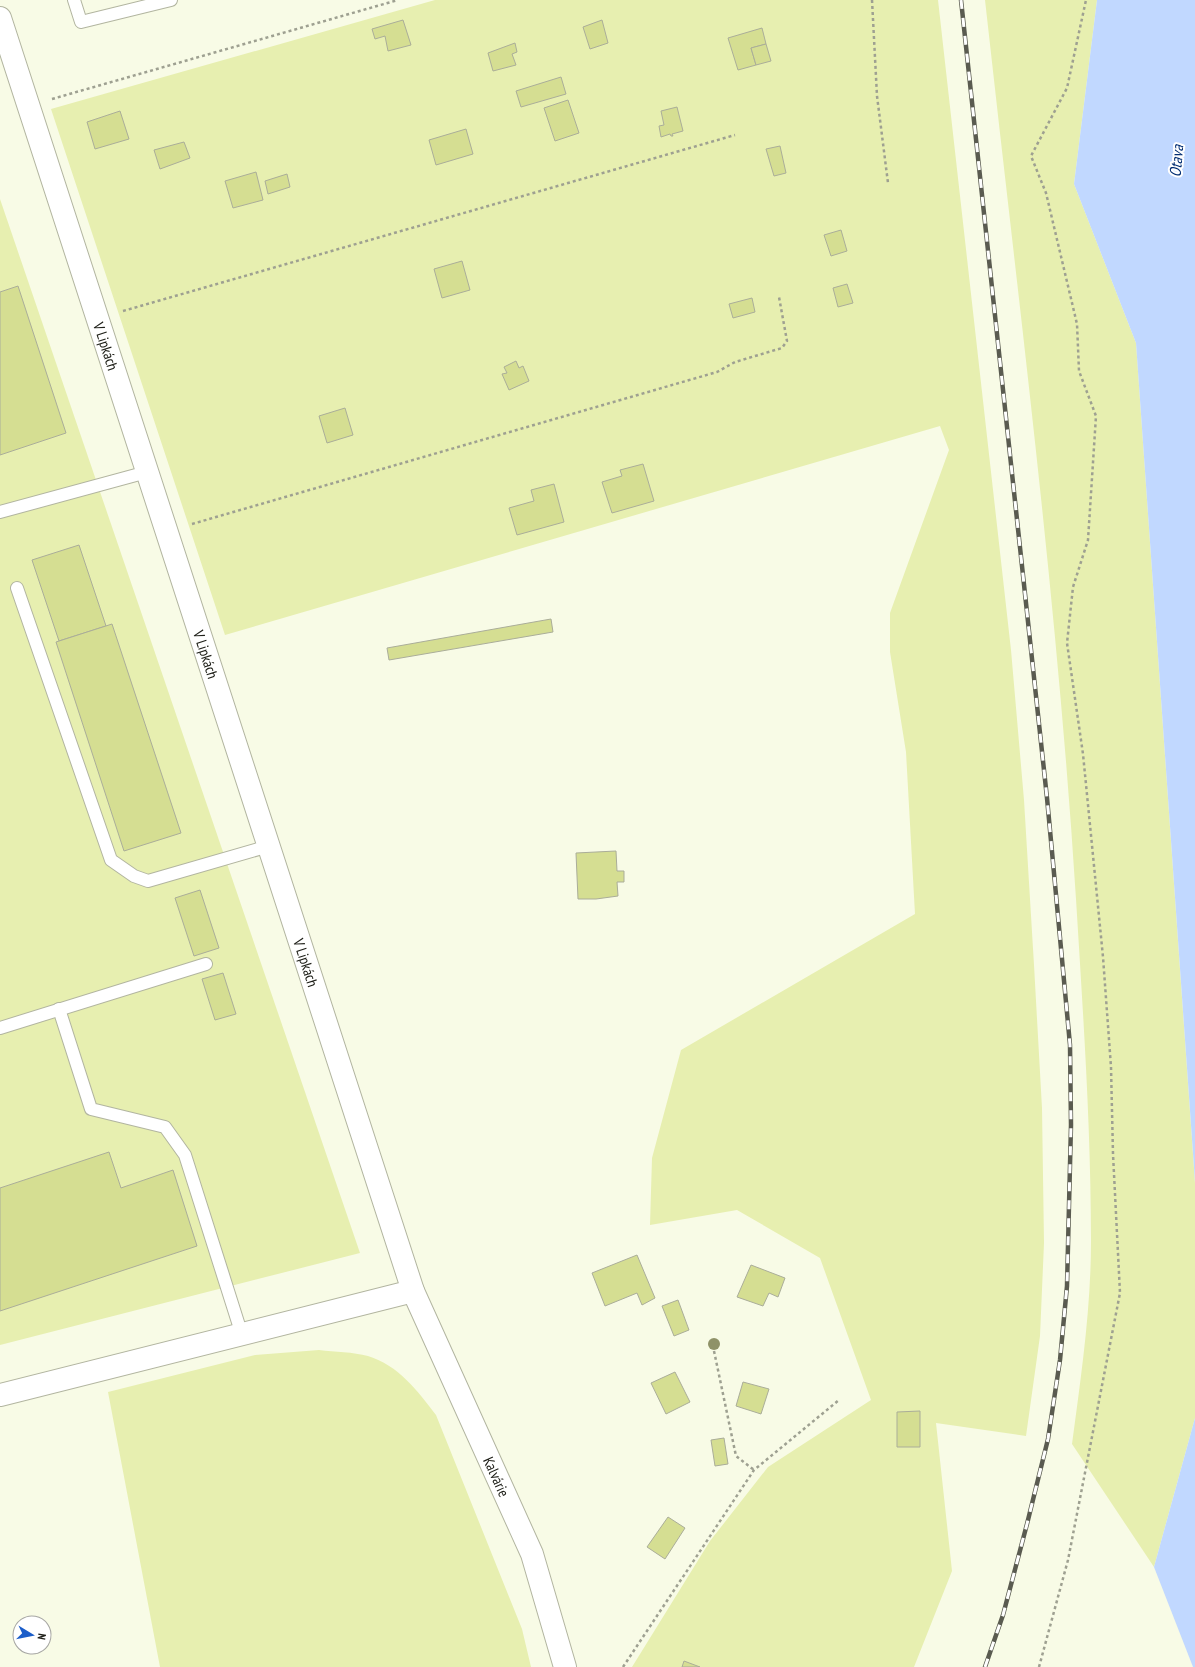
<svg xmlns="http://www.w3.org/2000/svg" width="1195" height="1667" font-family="'PT Sans Narrow',sans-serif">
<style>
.green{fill:#e7efb0}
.water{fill:#c1d8ff}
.building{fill:#d5de92;stroke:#aaad99}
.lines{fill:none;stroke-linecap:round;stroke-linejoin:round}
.lane-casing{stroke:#b2b5a0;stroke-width:14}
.secondary-casing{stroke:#b2b5a0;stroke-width:24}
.path{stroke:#9ea091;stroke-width:2.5;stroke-dasharray:3 3;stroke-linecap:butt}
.lane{stroke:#fff;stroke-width:12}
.secondary{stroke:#fff;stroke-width:22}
.rail-casing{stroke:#5a5b50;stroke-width:4.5}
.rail{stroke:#fff;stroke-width:3;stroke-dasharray:9;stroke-linecap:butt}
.tree{fill:#8f9268}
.labels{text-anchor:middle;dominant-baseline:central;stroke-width:4;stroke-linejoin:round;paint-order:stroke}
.street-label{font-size:15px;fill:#20211a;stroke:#fff}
.water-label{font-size:16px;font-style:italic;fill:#012d72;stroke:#fff}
</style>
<rect width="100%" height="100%" fill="#f8fbe6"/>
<g class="green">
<path d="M435,0H938L1011,650L1024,800L1034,965L1042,1108L1044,1243L1040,1336L1026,1436L936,1423L952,1571L914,1667H632L710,1541L768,1467L871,1400L820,1258L737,1210L650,1225L652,1158L681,1050L915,914L906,752L890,652V613L949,450L940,426L225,635L51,109Z"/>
<path d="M985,0H1097L1074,184L1136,343L1195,1183V1418L1154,1567L1072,1444C1081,1377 1091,1309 1091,1241C1091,1127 1083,1013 1076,899C1057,598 1018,299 985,0Z"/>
<path d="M0,199L360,1253L0,1345Z"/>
<path d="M319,1350C335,1352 353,1352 368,1356C398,1365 418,1391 436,1415L522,1629L531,1667H160L108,1392L255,1355Z"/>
</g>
<g class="water">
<path d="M1097,0H1195V1182L1136,343L1074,184Z"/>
<path d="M1195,1418V1667H1193L1154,1567Z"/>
</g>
<g class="building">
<path d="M403,20L411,45L388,51L385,36L375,39L372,29Z"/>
<path d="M602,20L608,43L590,49L583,27Z"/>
<path d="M762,28L766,44L751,48L756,65L738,70L728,38Z"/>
<path d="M515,43L517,52L512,54L516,65L493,71L488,53Z"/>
<path d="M766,44L771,61L756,65L751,48Z"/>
<path d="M561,77L566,94L521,107L516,91Z"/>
<path d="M568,100L579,133L555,141L544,108Z"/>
<path d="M677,107L683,131L672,134L673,136H671L670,134L661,137L659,126L664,125L661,111Z"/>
<path d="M120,111L129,139L95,149L87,122Z"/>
<path d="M466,129L473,154L436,165L429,140Z"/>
<path d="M184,142L190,158L160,169L154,150Z"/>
<path d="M780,146L786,173L774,176L766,149Z"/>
<path d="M256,172L263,200L233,208L225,181Z"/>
<path d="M287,174L290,187L268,194L265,181Z"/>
<path d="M841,230L847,251L831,256L824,235Z"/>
<path d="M462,261L470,290L442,298L434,269Z"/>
<path d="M847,284L853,303L838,307L833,288Z"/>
<path d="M18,286L66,433L0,455V292Z"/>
<path d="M752,298L755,312L733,318L729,304Z"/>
<path d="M516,361L519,368L523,366L529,381L509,390L502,374L507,373L504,367Z"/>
<path d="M345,408L353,435L327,443L319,416Z"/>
<path d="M643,464L654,501L612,513L602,482L622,476L620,470Z"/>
<path d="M554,484L564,522L517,535L509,508L534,501L531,490Z"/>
<path d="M79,545L106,626L59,641L32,560Z"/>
<path d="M551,619L553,632L389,660L387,648Z"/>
<path d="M112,624L181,833L124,851L56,642Z"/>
<path d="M616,851L617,871H624V882H617L618,896L596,899H578L576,853Z"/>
<path d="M200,890L219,948L194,956L175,898Z"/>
<path d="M223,973L236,1014L215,1020L202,979Z"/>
<path d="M109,1152L121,1188L173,1170L197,1246L0,1311V1188Z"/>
<path d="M637,1255L655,1298L642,1305L637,1293L605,1306L592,1273Z"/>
<path d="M751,1265L785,1278L778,1297L769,1293L763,1306L737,1297Z"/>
<path d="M678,1300L689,1330L674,1336L662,1306Z"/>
<path d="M675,1372L690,1402L666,1414L651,1383Z"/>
<path d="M743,1382L769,1389L761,1414L736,1406Z"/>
<path d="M920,1411V1447H897V1412Z"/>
<path d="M724,1438L728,1464L715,1466L711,1440Z"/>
<path d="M668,1517L685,1528L665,1559L647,1547Z"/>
<path d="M684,1661L700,1667H682Z"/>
</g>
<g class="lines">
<defs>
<g id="lane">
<path d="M74,0L81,22L171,0"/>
<path d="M0,512L147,472"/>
<path d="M17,588L111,860L134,876L148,881L269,846"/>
<path d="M59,1009L91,1109L165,1127L185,1155L242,1335"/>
<path d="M0,1028L206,964"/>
</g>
<g id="secondary">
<path id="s1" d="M0,18L413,1291L532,1554L565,1667"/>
<path d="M0,1395L413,1291"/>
</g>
</defs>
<use href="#lane" class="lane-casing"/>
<use href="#secondary" class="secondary-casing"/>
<g class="path">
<path d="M872,0L877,96L888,183"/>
<path d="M52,99L398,0"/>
<path d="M123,311L735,135"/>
<path d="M192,524L717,372L735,362L782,348L787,341L779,297"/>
<path d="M714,1351L736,1456L754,1470"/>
<path d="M623,1667L754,1470L839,1400"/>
<path d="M1039,1667L1068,1560L1120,1293L1113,1154L1111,1067L1103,957L1083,754L1067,643L1073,587L1088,540L1096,416L1079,371L1077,324L1046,193L1031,156L1067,88L1086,0"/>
</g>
<use href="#lane" class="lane"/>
<use href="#secondary" class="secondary"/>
<defs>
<path id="rail" d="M961,0L1047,798L1070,1045L1071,1125L1067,1286L1060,1360L1048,1439L1027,1524L1003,1615L985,1667"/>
</defs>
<use href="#rail" class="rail-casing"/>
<use href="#rail" class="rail"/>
</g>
<circle class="tree" cx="714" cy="1344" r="6"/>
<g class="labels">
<g class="street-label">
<text stroke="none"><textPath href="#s1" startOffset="345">V Lipkách</textPath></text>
<text stroke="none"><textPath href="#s1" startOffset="669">V Lipkách</textPath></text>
<text stroke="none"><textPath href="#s1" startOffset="993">V Lipkách</textPath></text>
<text stroke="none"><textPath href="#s1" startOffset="1542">Kalvárie</textPath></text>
</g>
<g class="water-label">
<text transform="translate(1176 161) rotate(-85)">Otava</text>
</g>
</g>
<g transform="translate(32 1635) rotate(100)"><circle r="19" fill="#ffffff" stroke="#a6a6a3"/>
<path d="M0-3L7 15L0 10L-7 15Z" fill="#1b5dc9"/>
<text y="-6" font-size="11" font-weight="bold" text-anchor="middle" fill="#20211a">N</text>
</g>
</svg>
